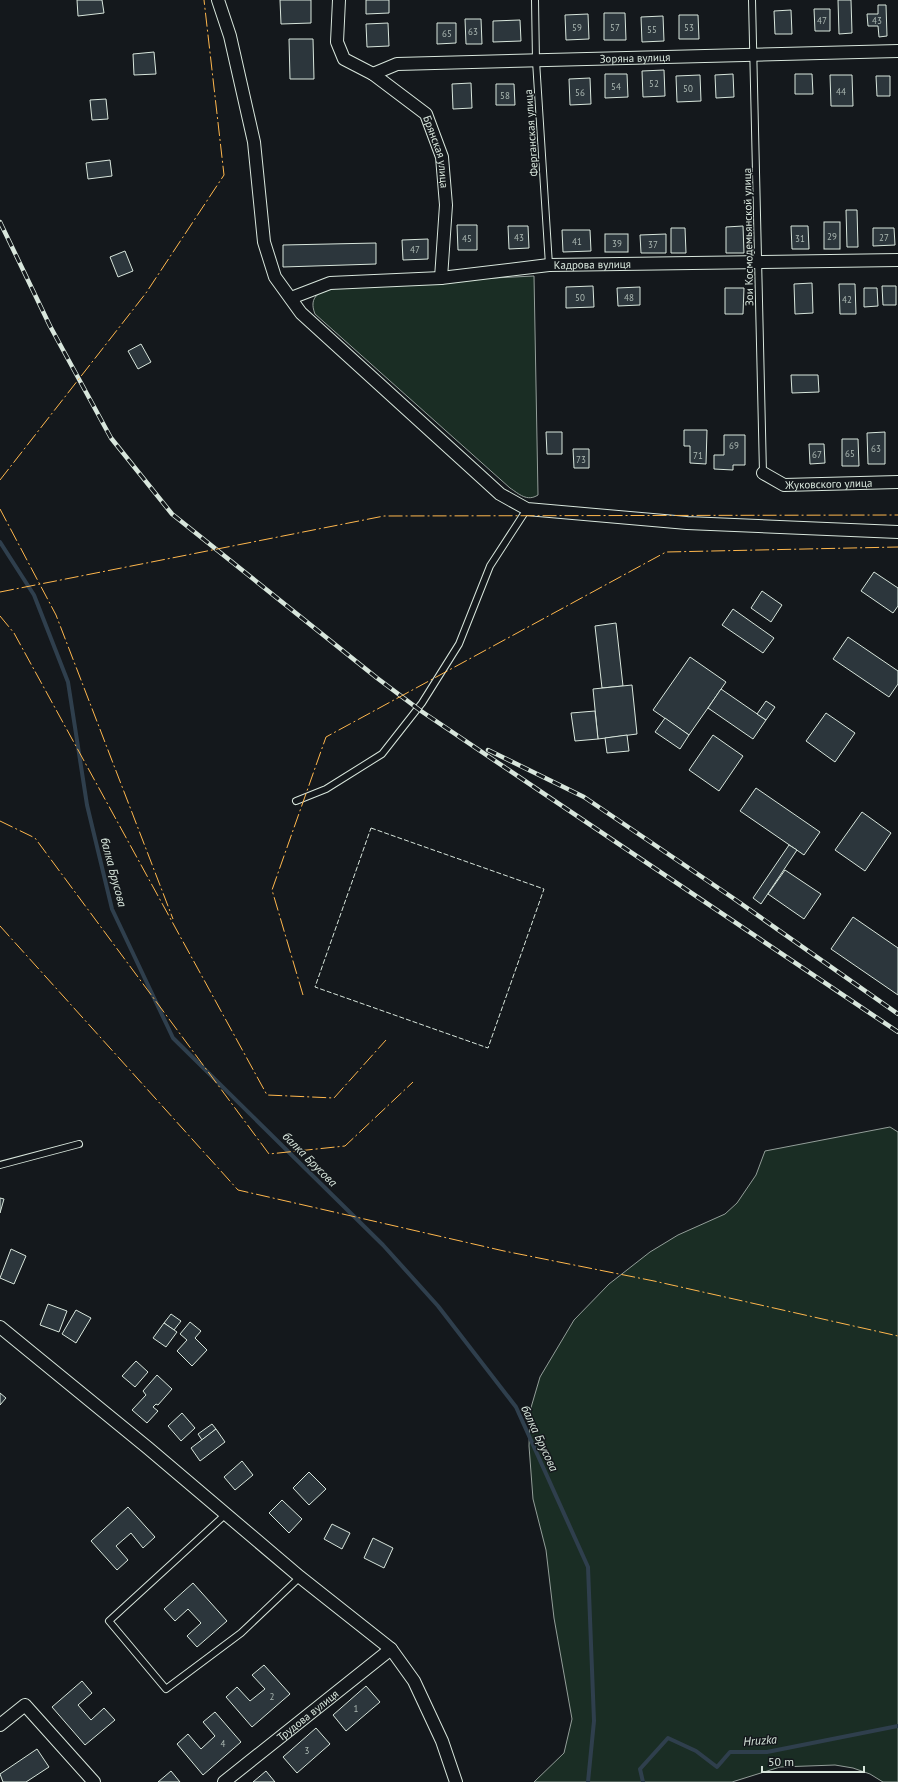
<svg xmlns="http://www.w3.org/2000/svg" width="898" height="1782" font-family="'PT Sans',sans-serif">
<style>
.green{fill:#1a2d24;stroke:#939e99}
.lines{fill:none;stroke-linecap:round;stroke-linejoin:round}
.stream{stroke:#2f3f4d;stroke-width:4}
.building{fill:#2c363c;stroke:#d8e6dc}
.lane-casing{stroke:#d8e6dc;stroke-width:8}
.street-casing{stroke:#d8e6dc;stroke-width:14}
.lane{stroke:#14181c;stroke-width:6}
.street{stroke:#14181c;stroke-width:12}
.rail-casing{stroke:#d8e6dc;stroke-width:4.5}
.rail{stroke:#14181c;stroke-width:3;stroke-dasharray:9;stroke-linecap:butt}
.fence{stroke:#d8e6dc;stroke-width:1;stroke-dasharray:5 2;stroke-linecap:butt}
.power{stroke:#ffb74d;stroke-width:1;stroke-dasharray:14 3 2 3;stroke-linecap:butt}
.labels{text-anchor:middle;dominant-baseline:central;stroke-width:3;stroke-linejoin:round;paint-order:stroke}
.number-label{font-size:9px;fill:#adbab4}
.street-label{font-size:11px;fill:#d8e6dc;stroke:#14181c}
.water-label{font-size:12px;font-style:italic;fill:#d8e6dc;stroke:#14181c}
</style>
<rect width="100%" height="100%" fill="#14181c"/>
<g class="green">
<path d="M534,276L538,495C527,502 519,494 510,488L315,314C308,296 320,292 334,286Z"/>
<path d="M890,1127L898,1132V1782H883L870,1774L853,1768L835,1765L780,1767L732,1782H534L564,1753L572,1719L554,1618L546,1550L533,1499L529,1446L530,1411L540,1377L574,1320L609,1284L650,1252L678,1235L725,1214L737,1203L756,1175L765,1151Z"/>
</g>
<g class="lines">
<g class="stream">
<path d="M0,542L34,595L68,682L87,805L112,909L173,1038L383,1245L438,1306L516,1407L588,1567L594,1721L588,1782"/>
<path d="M643,1782L640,1769L668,1738L696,1751L717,1767L730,1752H767L898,1726"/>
</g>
</g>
<g class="building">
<path d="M77,0H102L104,13L78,16Z"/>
<path d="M280,0H311V23L281,24Z"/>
<path d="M366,0H389V13L366,14Z"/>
<path d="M838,0H851L852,33L839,34Z"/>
<path d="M878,5H886L887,36L879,37L878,26H868L867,14H878Z"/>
<path d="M814,9H830V31H815Z"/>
<path d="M791,10L792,34H775L774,11Z"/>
<path d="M604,13H625L626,40H604Z"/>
<path d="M588,14L589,39L566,40L565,15Z"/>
<path d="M679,15H698L699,39H679Z"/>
<path d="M663,16L664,41L642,42L641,17Z"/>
<path d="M465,19H481L482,44H466Z"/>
<path d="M520,20L521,41L493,42V21Z"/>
<path d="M388,23L389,46L367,47L366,24Z"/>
<path d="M437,23H456V43L437,44Z"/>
<path d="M289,39H313L314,79H290Z"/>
<path d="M154,52L156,74L134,75L133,54Z"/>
<path d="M664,70L665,96L643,97L642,71Z"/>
<path d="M605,74H627L628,97L605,98Z"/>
<path d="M733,74L734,97L716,98L715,75Z"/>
<path d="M795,74H812L813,94H795Z"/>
<path d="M700,75L701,101L677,102L676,76Z"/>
<path d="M830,75H852L853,106H831Z"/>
<path d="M876,76H890V96H877Z"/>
<path d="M590,78L591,104L570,105L569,79Z"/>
<path d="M471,83L472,108L453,109L452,84Z"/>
<path d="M496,84H514L515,105H496Z"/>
<path d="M106,99L108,119L92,120L90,100Z"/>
<path d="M110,160L112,176L88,179L86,163Z"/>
<path d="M846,210H857L858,247H847Z"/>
<rect x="824" y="222" width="16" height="27"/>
<path d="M457,225H477V250H458Z"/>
<path d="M508,226H528L529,248L509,249Z"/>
<path d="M743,226L744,253H726V227Z"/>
<path d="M791,226H808L809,249H792Z"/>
<path d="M671,228H685L686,253H671Z"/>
<path d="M873,228H894L895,245L873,246Z"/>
<path d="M562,230H590L591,251L563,252Z"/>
<rect x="605" y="234" width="23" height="18"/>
<path d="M666,234V253H641L640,235Z"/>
<path d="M428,239V259L403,260L402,240Z"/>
<path d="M376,243V264L283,267V245Z"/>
<path d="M125,251L133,271L118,277L110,257Z"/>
<path d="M812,283L813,313L795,314L794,284Z"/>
<path d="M839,284H855L856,314H840Z"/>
<path d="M593,286L594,307L566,308V287Z"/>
<path d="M882,286H896V305H883Z"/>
<path d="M640,287V305L618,306L617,288Z"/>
<path d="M725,288H744L743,314H725Z"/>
<path d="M864,288H877L878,306L864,307Z"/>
<path d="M141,344L151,362L138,369L128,351Z"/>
<path d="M791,375H818L819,392L792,393Z"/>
<path d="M684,430H707L706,464L690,463V446H684Z"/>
<path d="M546,432H562V454H547Z"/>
<path d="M885,432V464H868L867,433Z"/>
<path d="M724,435H745V465H733V470L714,469V455H724Z"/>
<path d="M842,439H858L859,466H842Z"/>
<path d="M809,444H824L825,463L810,464Z"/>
<path d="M573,449H589V468H574Z"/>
<path d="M874,572L898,588V606L893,613L861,591Z"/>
<path d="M762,591L782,605L771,622L751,608Z"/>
<path d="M733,609L774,638L763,653L722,625Z"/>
<path d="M616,623L623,686L602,688L595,626Z"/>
<path d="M848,637L898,671V684L889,697L833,659Z"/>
<path d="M690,657L726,682L689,735L653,710Z"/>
<path d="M632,685L637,734L598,739L593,689Z"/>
<path d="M721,689L766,720L753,739L708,708Z"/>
<path d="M766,701L775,707L766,720L757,714Z"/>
<path d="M595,711L598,739L575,741L571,713Z"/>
<path d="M826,713L855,733L835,762L806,741Z"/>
<path d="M665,718L689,735L680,749L655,732Z"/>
<path d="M627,735L629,751L607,753L605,738Z"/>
<path d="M713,735L743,756L719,791L689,770Z"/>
<path d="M756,788L820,832L804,855L740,811Z"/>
<path d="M862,812L891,833L865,871L835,850Z"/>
<path d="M789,845L797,850L761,904L753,898Z"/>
<path d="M785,870L821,894L804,919L768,894Z"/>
<path d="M853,917L898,948V995L831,949Z"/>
<path d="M0,1198L4,1199L0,1213Z"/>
<path d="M11,1249L26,1256L14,1284L0,1278Z"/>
<path d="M48,1304L67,1311L59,1332L40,1325Z"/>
<path d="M76,1310L91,1318L76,1343L62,1334Z"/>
<path d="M171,1314L181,1321L174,1330L164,1323Z"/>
<path d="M190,1322L201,1331L195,1338L207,1350L192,1366L177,1351L187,1340L180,1334Z"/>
<path d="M164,1323L177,1332L166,1347L153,1338Z"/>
<path d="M136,1361L148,1372L135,1387L122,1376Z"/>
<path d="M157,1375L172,1389L158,1405L156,1404L153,1407L158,1411L147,1423L132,1410L146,1395L143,1391Z"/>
<path d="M0,1393L6,1398L0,1405Z"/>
<path d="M182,1413L195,1428L181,1441L168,1426Z"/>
<path d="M212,1424L216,1429L202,1440L198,1434Z"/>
<path d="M216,1429L225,1442L200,1461L191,1448Z"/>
<path d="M242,1461L253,1475L235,1490L224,1477Z"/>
<path d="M309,1472L326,1489L309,1505L293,1488Z"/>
<path d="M282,1500L302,1519L289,1533L269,1513Z"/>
<path d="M128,1507L155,1537L143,1548L131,1533L116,1546L128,1560L117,1570L91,1541Z"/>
<path d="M332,1524L350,1533L342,1549L324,1539Z"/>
<path d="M373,1538L393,1548L384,1568L364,1558Z"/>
<path d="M193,1583L227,1621L197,1647L187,1636L201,1623L188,1609L175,1621L164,1609Z"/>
<path d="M264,1665L290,1694L252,1727L226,1697L237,1687L250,1701L265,1689L252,1675Z"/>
<path d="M82,1681L92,1693L78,1705L91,1720L104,1708L115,1720L85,1745L52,1707Z"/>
<path d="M366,1686L380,1702L346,1731L333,1715Z"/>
<path d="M215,1712L241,1742L203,1775L177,1744L188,1734L201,1749L215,1736L203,1722Z"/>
<path d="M316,1728L330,1744L297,1773L283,1757Z"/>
<path d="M37,1749L49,1767L26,1782H3L0,1774Z"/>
<path d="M171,1771L180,1782H158Z"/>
<path d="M266,1771L275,1782H253Z"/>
</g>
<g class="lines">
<defs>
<g id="lane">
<path d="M535,0L536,61L549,265"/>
<path d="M752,0L763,473"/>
<path d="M296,801L326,789L382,754L422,703L459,644L490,566L527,509"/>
<path d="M0,1165L79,1144"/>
<path d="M226,1514L109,1621L166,1689L241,1633L300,1577"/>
</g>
<g id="street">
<path d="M218,0L230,36L254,142L264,242L275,277L301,313L500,494L527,509L687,523L898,532"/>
<path id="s1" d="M339,0L337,42L344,59L373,74L426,114L442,157L446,205L441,278"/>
<path id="s2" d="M373,74L397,64L898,51"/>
<path id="s3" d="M291,298L330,283L441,278L549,265L898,260"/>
<path id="s4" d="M763,473L784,485L898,482"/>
<path d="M0,1327L148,1448L300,1577L391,1649L414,1681L442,1741L456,1782"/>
<path d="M0,1725L25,1705L94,1782"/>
<path id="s5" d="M224,1782L391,1649"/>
</g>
</defs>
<use href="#lane" class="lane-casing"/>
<use href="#street" class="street-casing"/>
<use href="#lane" class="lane"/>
<use href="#street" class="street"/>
<defs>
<g id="rail">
<path d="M0,222L50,326L111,438L172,514L377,678L421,711L898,1032"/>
<path d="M488,750L584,797L733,898L898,1014"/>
</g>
</defs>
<use href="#rail" class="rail-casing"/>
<use href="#rail" class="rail"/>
<path class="fence" d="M371,828L544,889L488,1048L315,987Z"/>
<g class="power">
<path d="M0,480L146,293L224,175L204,0"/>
<path d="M0,509L56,615L173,919"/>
<path d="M0,592L384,516L898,515"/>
<path d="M0,616L14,633L267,1095L334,1098L386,1040"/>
<path d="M0,821L35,838L269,1154L345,1146L413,1082"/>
<path d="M0,926L238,1190L504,1251L654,1281L898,1336"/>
<path d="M303,995L272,890L326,737L666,552L898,547"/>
</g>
</g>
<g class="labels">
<g class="number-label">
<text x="822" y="20">47</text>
<text x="877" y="20">43</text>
<text x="577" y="27">59</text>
<text x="615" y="27">57</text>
<text x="689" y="27">53</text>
<text x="652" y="29">55</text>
<text x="473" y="31">63</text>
<text x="447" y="33">65</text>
<text x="654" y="83">52</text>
<text x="616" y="86">54</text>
<text x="688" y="88">50</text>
<text x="841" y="91">44</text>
<text x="580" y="92">56</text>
<text x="505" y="95">58</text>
<text x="832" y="236">29</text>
<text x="519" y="237">43</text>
<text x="884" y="237">27</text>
<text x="467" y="238">45</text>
<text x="800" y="238">31</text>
<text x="577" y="241">41</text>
<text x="617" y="243">39</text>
<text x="653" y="244">37</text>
<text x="415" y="249">47</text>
<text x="580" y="297">50</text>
<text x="629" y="297">48</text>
<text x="847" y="299">42</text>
<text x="734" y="445">69</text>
<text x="876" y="448">63</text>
<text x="850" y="453">65</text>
<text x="817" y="454">67</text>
<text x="698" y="455">71</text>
<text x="581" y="459">73</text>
<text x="272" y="1696">2</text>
<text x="356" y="1708">1</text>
<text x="223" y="1743">4</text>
<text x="307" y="1750">3</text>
</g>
<g class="street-label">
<text stroke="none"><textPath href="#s2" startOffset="264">Зоряна вулиця</textPath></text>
<text transform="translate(531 133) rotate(-94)">Ферганская улица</text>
<text stroke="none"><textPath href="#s1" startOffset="199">Брянская улица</textPath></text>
<text transform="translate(748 237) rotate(-91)">Зои Космодемьянской улица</text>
<text stroke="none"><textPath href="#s3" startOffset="305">Кадрова вулиця</textPath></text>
<text stroke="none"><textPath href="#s4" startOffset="69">Жуковского улица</textPath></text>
<text stroke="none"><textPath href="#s5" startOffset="107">Трудова вулиця</textPath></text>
</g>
<g class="water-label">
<text transform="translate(114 872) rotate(75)">балка Брусова</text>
<text transform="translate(310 1159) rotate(45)">балка Брусова</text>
<text transform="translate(540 1438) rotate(65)">балка Брусова</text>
<text transform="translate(760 1740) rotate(-4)">Hruzka</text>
</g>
</g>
<path d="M762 1766v6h102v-6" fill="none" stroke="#d8e6dc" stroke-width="2"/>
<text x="768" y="1766" font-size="12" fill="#d8e6dc" stroke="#14181c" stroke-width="3" paint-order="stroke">50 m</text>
</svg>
